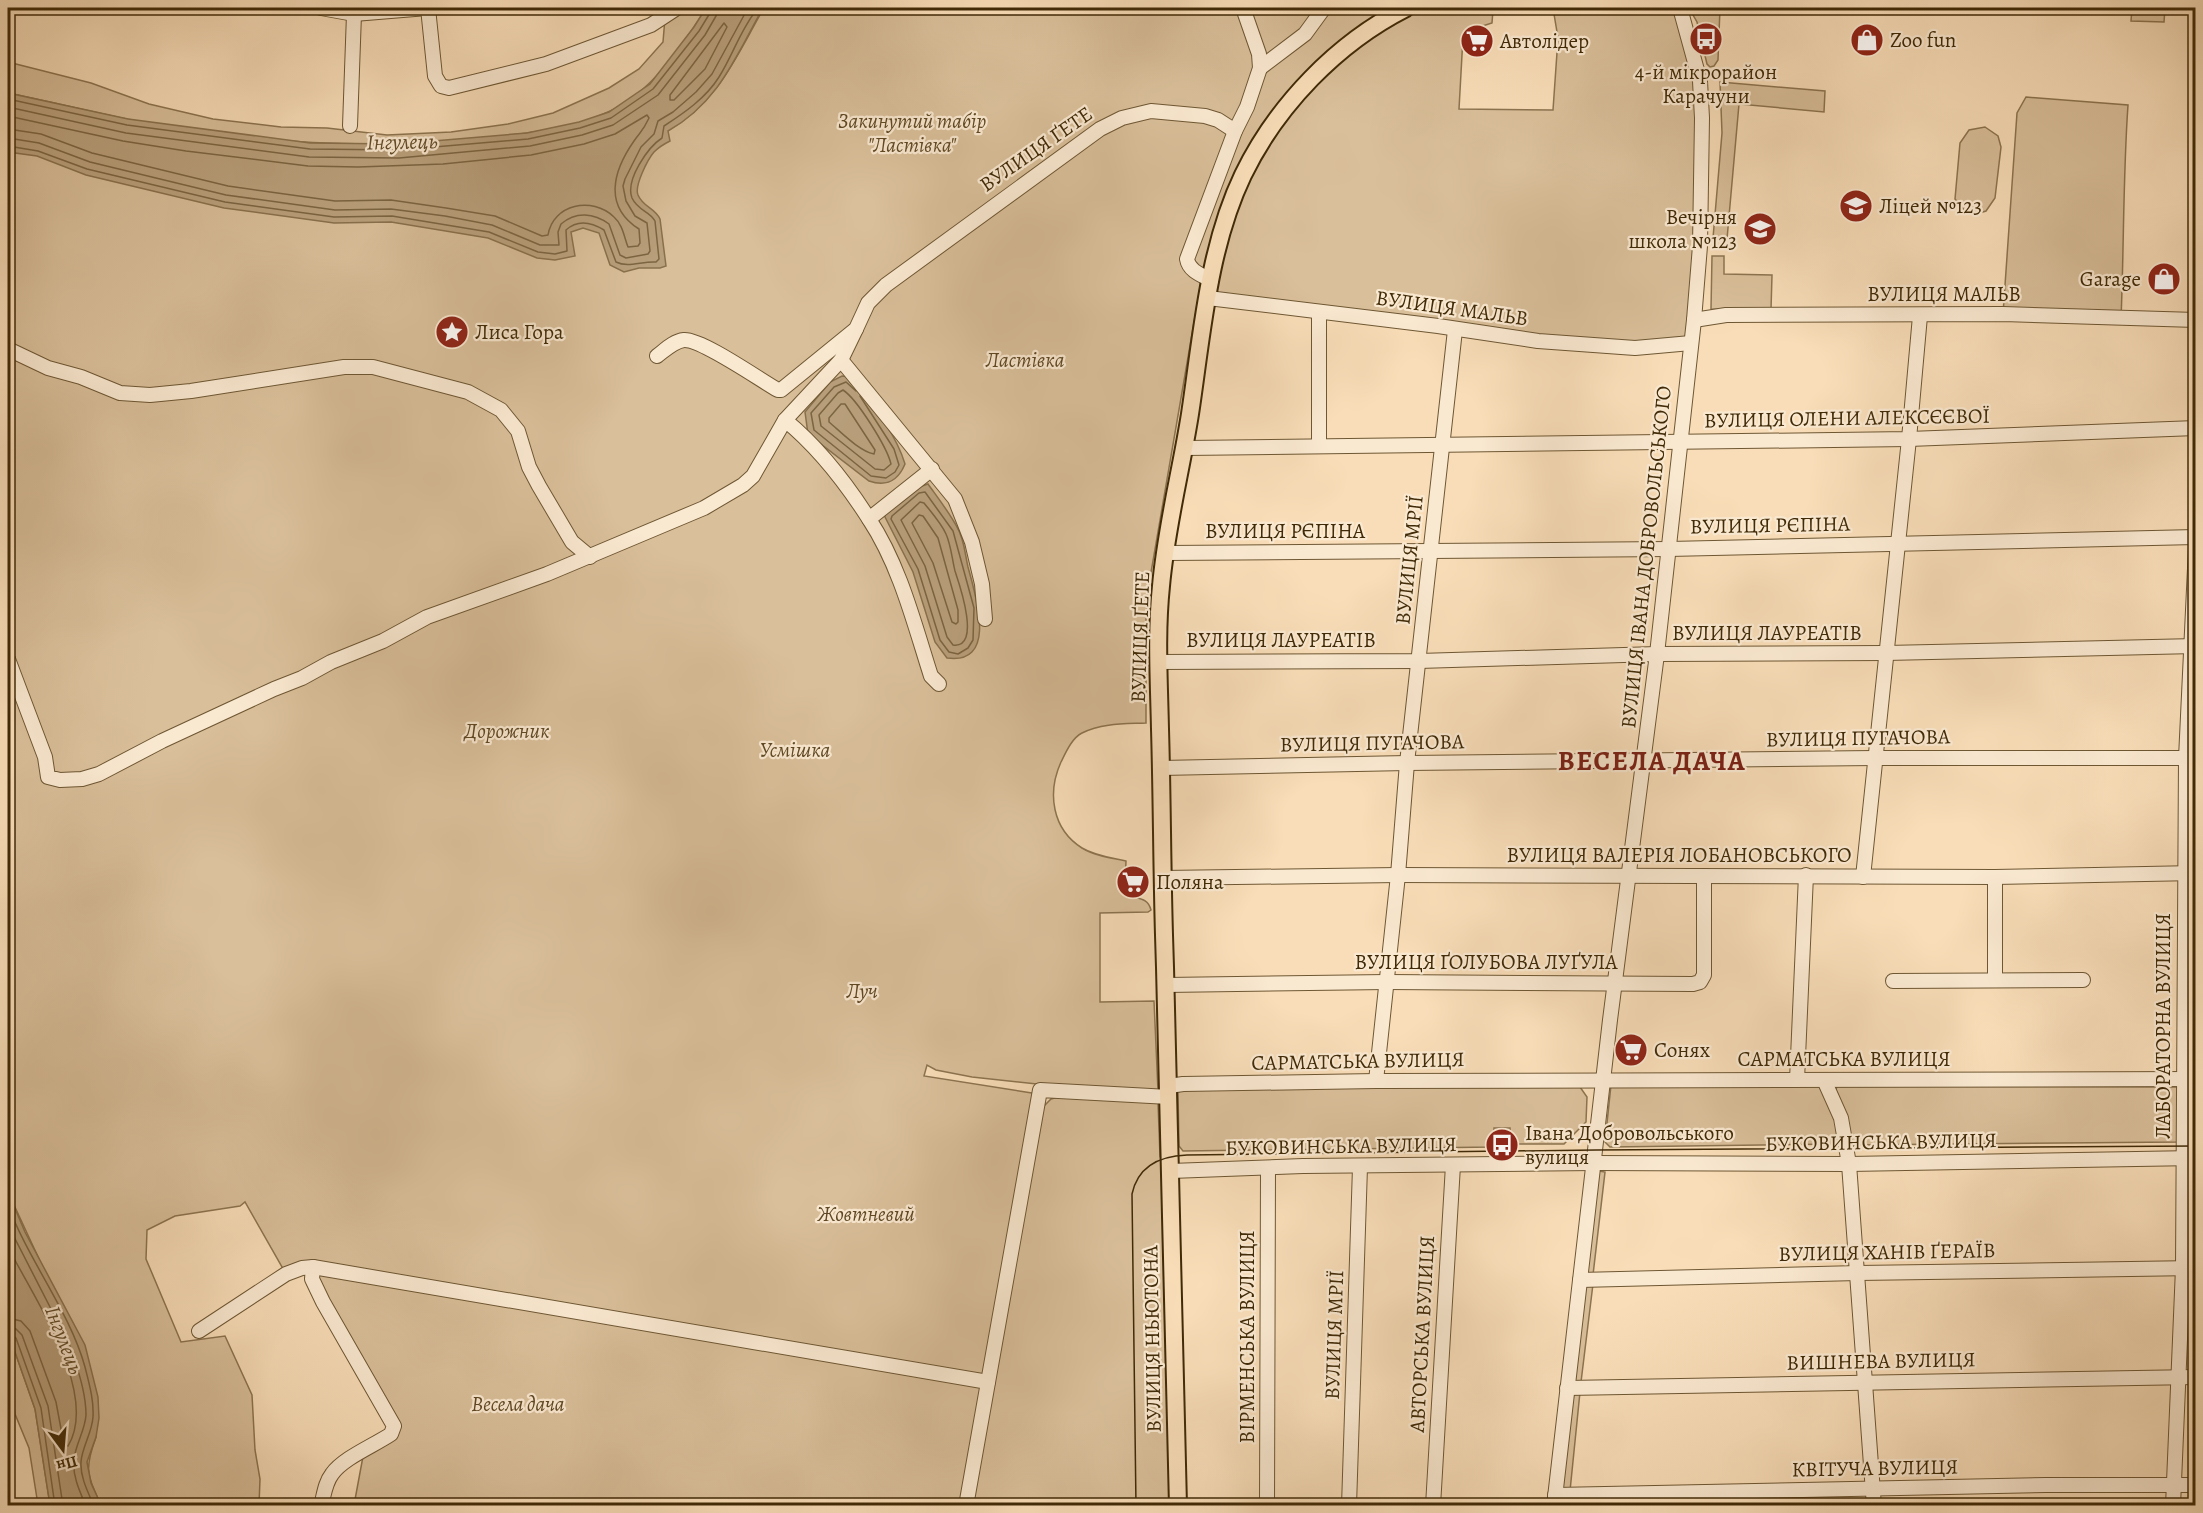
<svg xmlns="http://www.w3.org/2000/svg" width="2203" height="1513" font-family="Alegreya,serif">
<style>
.green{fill:#d9bf9a;stroke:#8c7450;stroke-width:1.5}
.water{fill:#b9a07c;stroke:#89714d;stroke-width:1.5}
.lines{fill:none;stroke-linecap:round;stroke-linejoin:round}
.shore{stroke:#7c6542;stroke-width:1.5}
.minor-casing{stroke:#6e5733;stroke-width:16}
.major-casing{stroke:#402a07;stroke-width:20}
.minor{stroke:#fae9d1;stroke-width:14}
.major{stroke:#f8ddb8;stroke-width:16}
.tram{stroke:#402a07;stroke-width:1.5}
.labels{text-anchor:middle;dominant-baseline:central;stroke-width:4.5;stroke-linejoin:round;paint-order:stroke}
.poi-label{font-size:21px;fill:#402a07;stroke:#fae9d1;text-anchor:start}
.park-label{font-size:21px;font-style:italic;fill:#5f4824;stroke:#fae9d1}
.street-label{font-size:21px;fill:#402a07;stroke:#fae9d1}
.water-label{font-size:22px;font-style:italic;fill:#644d2a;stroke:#fae9d1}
.district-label{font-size:27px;font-weight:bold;letter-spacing:1.5px;fill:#7a1f14;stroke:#fae9d1}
</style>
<rect width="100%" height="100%" fill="#f8ddb8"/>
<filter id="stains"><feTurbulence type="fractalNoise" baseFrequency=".00333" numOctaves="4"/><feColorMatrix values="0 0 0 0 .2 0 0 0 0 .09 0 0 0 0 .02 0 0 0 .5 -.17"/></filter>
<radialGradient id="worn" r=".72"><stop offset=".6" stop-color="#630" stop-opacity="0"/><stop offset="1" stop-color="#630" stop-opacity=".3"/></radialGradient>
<g class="green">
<path d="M677,8H706C682,47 651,93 608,112C575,128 529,133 493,137C371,151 248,143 127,119C87,111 48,101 8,93V62L91,83L149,104L213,119L281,127L327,128L387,135L451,132L508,124L553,113L609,88L639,69L663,42L665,18Z"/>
<path d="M765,8H1500L1493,10L1492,23L1467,31L1463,37L1459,109L1553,110L1558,38L1553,8H1680L1700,81L1691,343L1654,347L1208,298L1202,276L1149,584L1146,617V723C1125,724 1102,723 1082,733C1072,738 1066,752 1061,762C1047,793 1052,829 1082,848C1095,856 1112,858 1126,861L1125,885L1128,895C1139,899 1148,898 1151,910L1148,912L1100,913V1002L1154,1001L1158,1091L1111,1092L972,1077L936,1070L927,1065L924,1076L1038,1094L1042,1108L1051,1099L1062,1096L1158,1103L1160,1156L1166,1173L1171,1505H354L364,1451L391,1434L312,1272L286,1274L245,1202L240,1206L175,1216L147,1230L146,1259L181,1342L225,1336L252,1395L255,1450L260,1479L259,1505H101C87,1474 84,1470 96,1437L39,1259L8,1192V139L144,167L667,131C716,104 734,61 760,15Z"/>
<path d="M1689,8H1720L1718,60L1714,66L1710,67L1707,64L1697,22Z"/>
<path d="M2132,8H2165L2164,22L2131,21Z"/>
<path d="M1720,82L1825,91L1824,112L1739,104L1727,239L1713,238L1722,133Z"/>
<path d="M2026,97L2128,105C2123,176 2124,247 2121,319L2003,314L2017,113Z"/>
<path d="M1985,127L1998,136L2001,147L1995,198L1986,211L1976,214L1965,211L1955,199L1960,143L1969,130Z"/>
<path d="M1712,256H1724V274L1772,275L1771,310L1711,309Z"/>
<path d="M1611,1085H1813L1821,1087L1828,1093L1842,1144L1610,1147L1605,1142Z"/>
<path d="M1837,1086L2176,1087H2179L2177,1142L1849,1145L1835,1093Z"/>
<path d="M1183,1087H1580L1587,1097L1586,1122L1564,1144H1511L1510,1128H1494L1493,1147L1183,1151L1179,1146L1178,1093Z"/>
<path d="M1599,1171L1605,1172L1593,1275L1587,1274Z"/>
<path d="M1584,1283L1593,1284L1581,1382L1573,1381Z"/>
<path d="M8,1332L35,1409L50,1505H38L29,1448L15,1414L9,1367H8Z"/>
<path d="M1571,1391L1580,1392L1570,1491L1561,1490Z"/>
</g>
<g class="water">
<path d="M706,8H765L759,15C734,61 716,104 668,131L670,141C664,144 659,147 654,152C648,159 634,186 638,195C643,207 655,208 660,219L666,266L660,268H639L624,272L610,265L599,233L583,228L571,232L575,256L555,260L537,258L488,238L391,222L334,223L224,208L86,175L37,156L8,152V93L128,119L310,143L398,144L527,133L579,122L609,112L650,84L694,27Z"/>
<path d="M842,376L850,377C871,404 895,431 905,464C898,481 887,487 869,481L808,434L805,412L830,382Z"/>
<path d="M928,484C938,498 949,512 957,527C964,538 965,554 968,567C975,594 999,665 947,658L935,642L913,572L884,515L916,488Z"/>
<path d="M8,1192L25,1232L85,1345L98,1397L99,1418L96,1437L87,1462L91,1483L101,1505H50L35,1409L8,1332Z"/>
</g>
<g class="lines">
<g class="shore">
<path d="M724,23L727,27L705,69L674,100H670V95Z"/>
<path d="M8,99L127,125L310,149L399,150L528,139L580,128L611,118L653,89L699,31L710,13V8"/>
<path d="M8,107L126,133L309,157L399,158L530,146L582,135L613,125L658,95L705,35L716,16L718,8"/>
<path d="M8,116L123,141L186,151L308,166L358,167L443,164L531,155L584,144L615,134L647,115L649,118C643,131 641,131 634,141C613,171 603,206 639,229L640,243L638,246L628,247C624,237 623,225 614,217C592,196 553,204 548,235L542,236L495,216L446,208L391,200L335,201L228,186L92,153L41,134L8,129"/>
<path d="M8,138L39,143L90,162L226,195L335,210L391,209L445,216L492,225L540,245H559L558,232L561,224C576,211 594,213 609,224L620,255L626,258L648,254L650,251L647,223L635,216L626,201L623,186L625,179L641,147L654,134L658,121L673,112L696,92L712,74L748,8"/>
<path d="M8,146L38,151L87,169L225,202L334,217L392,216L489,232L538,252L555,254L567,251L566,230C578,219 591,222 604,230L616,262C628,268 642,261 656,262L659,259L655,221C650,211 638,211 632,198C625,180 648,147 662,138L664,126C684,113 706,98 719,77C733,55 741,28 758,8"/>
<path d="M843,390C857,399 887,447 891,464L884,470L875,469L821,426L819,415L838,393Z"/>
<path d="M856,391L846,382L834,387L811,413L814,430L871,476L886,478L895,472L899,465L894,449L860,396"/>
<path d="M841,404H845L875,450L874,454C859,451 841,432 829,422V418Z"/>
<path d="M925,492L953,531L974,608L973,640L968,648L958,654L949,652L940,640L918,569L891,519L892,516L919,493Z"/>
<path d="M920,502L924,503C931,512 941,523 946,534C951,545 952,559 955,571C959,583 982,649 953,645L947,637L925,566L901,520Z"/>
<path d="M919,515L923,516L938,538L958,610V622L956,624L952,622L933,563L912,523Z"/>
<path d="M8,1205C28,1260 70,1312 85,1367C89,1383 94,1400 93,1417C92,1433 82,1447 81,1462C80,1477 88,1492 94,1506"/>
<path d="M8,1225L72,1350C78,1371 86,1393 86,1415C85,1431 75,1445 74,1460C72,1475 80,1492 86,1506"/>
<path d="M8,1247C32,1295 100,1393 68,1446L64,1445L56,1402L30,1331L21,1321L8,1318"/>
<path d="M8,1327L16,1329L22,1335L48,1406L63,1506"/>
<path d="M8,1334L12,1335L16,1338L41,1408L55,1506"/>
</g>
<defs>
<g id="minor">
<path d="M321,8L354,14L427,8"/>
<path d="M428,8L435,76L441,86L449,88L546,64L651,25L677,8"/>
<path d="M1260,68L1305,34L1324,8"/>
<path d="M350,126L354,14"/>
<path d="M1211,280C1201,275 1189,271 1187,259L1235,131L1247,107L1260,68L1259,54L1243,8"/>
<path d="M1208,298L1438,326L1538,341L1635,348L1691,343"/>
<path d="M1319,312V445"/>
<path d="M1694,320L1726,315L2003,314L2196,320"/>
<path d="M8,349L48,368L81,377L120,393L150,395L191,391L344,367H373L468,392L501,410L518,431L529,467L539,486L572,542L590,557"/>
<path d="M657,356C665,350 674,341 684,340C702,339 760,380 778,390H781L856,329L868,303L886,285L1100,129L1122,118L1151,111L1205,116L1218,120L1235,131"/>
<path d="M841,360L955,499L972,542L982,584L985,619"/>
<path d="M785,420C818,447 846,483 869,519L932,469"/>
<path d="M1185,448L1909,439L2196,428"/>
<path d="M869,519C900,566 914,623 931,676L939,684"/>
<path d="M1166,553L1669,549L2196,537"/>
<path d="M8,659L45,757L48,777L60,780L82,779L99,774L162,741L274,689L302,678L331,662L383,641L427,617L547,574L704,508L743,485L753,476L785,420L841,360L856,329"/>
<path d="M1158,662L1419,661L1657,654L1886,653L2196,646"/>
<path d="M1161,768L1407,763L1875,758H2196"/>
<path d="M1863,877L1909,439L1920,316"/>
<path d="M1995,877V979"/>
<path d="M1162,878L1398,875L1995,877L2196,873"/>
<path d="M1893,981L2083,980"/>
<path d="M1166,985L1387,982L1693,984L1700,982L1704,975V876"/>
<path d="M1797,1080L1806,875"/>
<path d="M1824,1080L1841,1118L1849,1164L1874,1506"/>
<path d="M1376,1081L1398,875L1407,763L1455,330"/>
<path d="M1169,1086L1183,1084L1376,1081L2196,1079"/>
<path d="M1171,1171L1303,1166L1594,1163L1849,1164L2196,1158"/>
<path d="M313,1267L312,1279L323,1302L394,1426L391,1434C375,1445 343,1458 332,1474C325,1483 324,1495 321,1506"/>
<path d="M1580,1280L1858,1273L2196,1268"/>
<path d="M199,1331L286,1274L302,1268L313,1267L988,1382"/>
<path d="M1567,1388L2196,1377"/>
<path d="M1555,1495L2046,1485H2196"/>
<path d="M966,1506L1040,1090L1169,1097"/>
<path d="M1267,1506L1268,1168"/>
<path d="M1349,1506L1360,1167"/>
<path d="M1433,1506L1453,1165"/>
<path d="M1554,1506L1610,1020L1657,654L1694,320L1700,246L1702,118L1700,81L1680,8"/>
<path d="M2173,1506L2183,1268L2186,758L2196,547"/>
</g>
<path id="major" d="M1178,1506C1174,1315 1170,1125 1164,935C1162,866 1162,797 1160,729C1159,681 1156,633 1161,586C1166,528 1181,471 1190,414C1202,335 1208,248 1243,175C1277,105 1337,43 1406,8"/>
</defs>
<use href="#minor" class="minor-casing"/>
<use href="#major" class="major-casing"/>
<use href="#minor" class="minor"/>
<use href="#major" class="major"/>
<path class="tram" d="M1136,1506L1132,1194C1138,1166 1159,1156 1187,1155L1596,1150L2196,1146"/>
</g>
<defs>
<symbol id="bus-disc" viewBox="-11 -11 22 22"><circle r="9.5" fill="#8f2418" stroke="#fae9d1"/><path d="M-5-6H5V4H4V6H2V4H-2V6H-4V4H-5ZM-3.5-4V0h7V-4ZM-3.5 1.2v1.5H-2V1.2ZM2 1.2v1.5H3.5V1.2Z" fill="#fff"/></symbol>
<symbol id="shop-disc" viewBox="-11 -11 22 22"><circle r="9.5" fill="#8f2418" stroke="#fae9d1"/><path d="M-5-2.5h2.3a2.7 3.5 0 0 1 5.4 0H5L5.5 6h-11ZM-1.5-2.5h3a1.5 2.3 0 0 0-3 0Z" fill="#fff"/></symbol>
<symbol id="supermarket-disc" viewBox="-11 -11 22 22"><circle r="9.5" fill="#8f2418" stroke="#fae9d1"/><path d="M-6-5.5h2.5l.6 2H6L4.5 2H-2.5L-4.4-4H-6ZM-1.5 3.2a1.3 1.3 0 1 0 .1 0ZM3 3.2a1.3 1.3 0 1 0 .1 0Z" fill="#fff"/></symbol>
<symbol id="school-disc" viewBox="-11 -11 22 22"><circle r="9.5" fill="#8f2418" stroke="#fae9d1"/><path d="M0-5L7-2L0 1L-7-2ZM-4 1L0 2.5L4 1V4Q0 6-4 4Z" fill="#fff"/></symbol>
<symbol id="sight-disc" viewBox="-11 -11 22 22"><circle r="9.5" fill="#8f2418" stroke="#fae9d1"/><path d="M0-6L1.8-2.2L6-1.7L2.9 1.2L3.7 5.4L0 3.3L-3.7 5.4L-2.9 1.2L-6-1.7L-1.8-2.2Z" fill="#fff"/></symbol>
</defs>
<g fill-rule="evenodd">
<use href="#bus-disc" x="1687" y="20" width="38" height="38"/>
<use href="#shop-disc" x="1848" y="21" width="38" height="38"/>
<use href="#supermarket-disc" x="1458" y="22" width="38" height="38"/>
<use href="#school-disc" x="1837" y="187" width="38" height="38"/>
<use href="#school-disc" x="1741" y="210" width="38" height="38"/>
<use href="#shop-disc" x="2145" y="260" width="38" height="38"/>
<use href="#sight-disc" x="433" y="313" width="38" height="38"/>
<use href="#supermarket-disc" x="1114" y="863" width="38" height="38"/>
<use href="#supermarket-disc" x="1612" y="1031" width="38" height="38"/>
<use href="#bus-disc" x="1483" y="1126" width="38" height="38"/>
</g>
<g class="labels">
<g class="poi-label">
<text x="1890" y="40">Zoo fun</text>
<text x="1500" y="41">Автолідер</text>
<text x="1706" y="72" text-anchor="middle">4-й мікрорайон<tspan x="1706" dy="24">Карачуни</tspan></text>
<text x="1879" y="206">Ліцей №123</text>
<text x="1737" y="217" text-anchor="end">Вечірня<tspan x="1737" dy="24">школа №123</tspan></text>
<text x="2141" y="279" text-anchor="end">Garage</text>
<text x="475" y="332">Лиса Гора</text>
<text x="1156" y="882">Поляна</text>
<text x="1654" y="1050">Сонях</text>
<text x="1525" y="1133">Івана Добровольського<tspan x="1525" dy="24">вулиця</tspan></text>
</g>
<g class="park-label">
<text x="912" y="121">Закинутий табір<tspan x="912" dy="24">"Ластівка"</tspan></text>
<text x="1025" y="360">Ластівка</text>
<text x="507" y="731">Дорожник</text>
<text x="795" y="750">Усмішка</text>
<text x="862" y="991">Луч</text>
<text x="866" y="1214">Жовтневий</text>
<text x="518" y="1404">Весела дача</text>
</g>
<g class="street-label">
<text transform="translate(1036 149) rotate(-35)">ВУЛИЦЯ ҐЕТЕ</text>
<text x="1944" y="294">ВУЛИЦЯ МАЛЬВ</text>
<text transform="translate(1452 308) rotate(8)">ВУЛИЦЯ МАЛЬВ</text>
<text transform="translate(1847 418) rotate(-1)">ВУЛИЦЯ ОЛЕНИ АЛЕКСЄЄВОЇ</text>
<text transform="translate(1770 525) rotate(-1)">ВУЛИЦЯ РЄПІНА</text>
<text x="1285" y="531">ВУЛИЦЯ РЄПІНА</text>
<text transform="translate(1646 557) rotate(-84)">ВУЛИЦЯ ІВАНА ДОБРОВОЛЬСЬКОГО</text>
<text transform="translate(1409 560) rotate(-84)">ВУЛИЦЯ МРІЇ</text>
<text x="1767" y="633">ВУЛИЦЯ ЛАУРЕАТІВ</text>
<text transform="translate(1140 637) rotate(-88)">ВУЛИЦЯ ҐЕТЕ</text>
<text x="1281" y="640">ВУЛИЦЯ ЛАУРЕАТІВ</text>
<text transform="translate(1858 738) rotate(-1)">ВУЛИЦЯ ПУГАЧОВА</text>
<text transform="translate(1372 743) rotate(-1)">ВУЛИЦЯ ПУГАЧОВА</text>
<text x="1679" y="855">ВУЛИЦЯ ВАЛЕРІЯ ЛОБАНОВСЬКОГО</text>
<text x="1486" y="962">ВУЛИЦЯ ҐОЛУБОВА ЛУҐУЛА</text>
<text transform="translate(2163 1026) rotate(-90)">ЛАБОРАТОРНА ВУЛИЦЯ</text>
<text x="1844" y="1059">САРМАТСЬКА ВУЛИЦЯ</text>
<text transform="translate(1358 1061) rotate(-1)">САРМАТСЬКА ВУЛИЦЯ</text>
<text transform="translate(1881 1142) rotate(-1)">БУКОВИНСЬКА ВУЛИЦЯ</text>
<text transform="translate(1341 1146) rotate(-1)">БУКОВИНСЬКА ВУЛИЦЯ</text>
<text transform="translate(1887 1252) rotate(-1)">ВУЛИЦЯ ХАНІВ ҐЕРАЇВ</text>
<text transform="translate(1422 1334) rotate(-87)">АВТОРСЬКА ВУЛИЦЯ</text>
<text transform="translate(1334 1335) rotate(-88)">ВУЛИЦЯ МРІЇ</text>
<text transform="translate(1247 1337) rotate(-90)">ВІРМЕНСЬКА ВУЛИЦЯ</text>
<text transform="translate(1152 1339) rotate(-91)">ВУЛИЦЯ НЬЮТОНА</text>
<text transform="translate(1881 1361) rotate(-1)">ВИШНЕВА ВУЛИЦЯ</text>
<text transform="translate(1875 1468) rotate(-1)">КВІТУЧА ВУЛИЦЯ</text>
</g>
<g class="water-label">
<text transform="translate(402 142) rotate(-1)">Інгулець</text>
<text transform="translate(64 1340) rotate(69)">Інгулець</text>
</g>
<g class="district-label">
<text x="1652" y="761">ВЕСЕЛА ДАЧА</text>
</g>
</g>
<rect width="2203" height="1513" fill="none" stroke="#f8ddb8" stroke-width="30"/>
<rect x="9" y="9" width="2185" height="1495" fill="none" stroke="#402a07" stroke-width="3"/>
<rect x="15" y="15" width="2173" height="1483" fill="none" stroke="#402a07" stroke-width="1.5"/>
<g transform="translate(63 1450) rotate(164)" stroke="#fae9d1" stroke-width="4.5" paint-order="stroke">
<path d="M0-4.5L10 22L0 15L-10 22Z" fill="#402a07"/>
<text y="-9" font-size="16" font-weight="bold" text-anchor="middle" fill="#402a07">Пн</text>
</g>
<rect width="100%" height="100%" filter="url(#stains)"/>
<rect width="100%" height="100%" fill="url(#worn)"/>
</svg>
